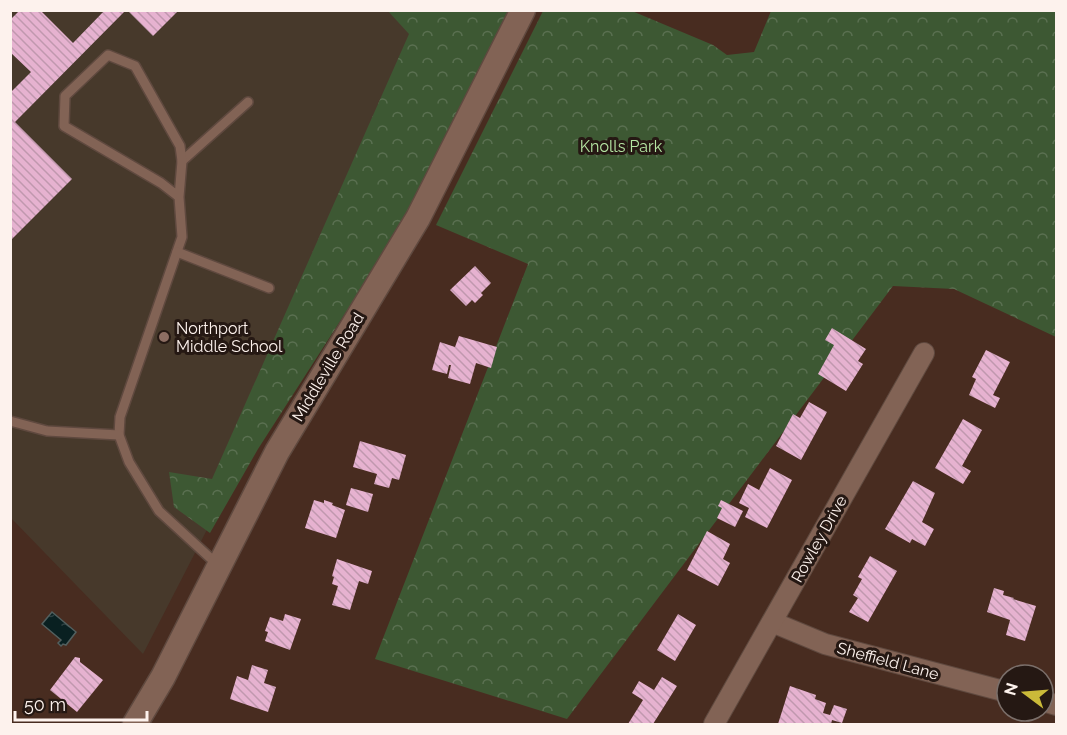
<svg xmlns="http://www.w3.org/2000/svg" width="1067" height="735" font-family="Raleway,sans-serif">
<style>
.education{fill:#47392b}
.forest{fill:url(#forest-crowns)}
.water{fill:url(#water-ripples);stroke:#525f5e;stroke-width:1.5}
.building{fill:url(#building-back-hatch)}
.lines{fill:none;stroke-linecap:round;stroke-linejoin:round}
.service-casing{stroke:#5f493f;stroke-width:12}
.minor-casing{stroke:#5f493f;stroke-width:22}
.tertiary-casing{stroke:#5f493f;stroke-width:27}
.service{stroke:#826355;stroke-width:9}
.minor{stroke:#826355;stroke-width:20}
.tertiary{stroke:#826355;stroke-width:24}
.education-dot{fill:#8d6e63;stroke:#251813;stroke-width:2}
.labels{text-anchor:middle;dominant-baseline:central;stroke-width:6;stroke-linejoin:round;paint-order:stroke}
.park-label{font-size:16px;fill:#b5e6a3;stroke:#251813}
.poi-label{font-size:16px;fill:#fdf2ed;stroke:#251813;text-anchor:start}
.street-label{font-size:16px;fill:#fdf2ed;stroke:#251813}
</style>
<defs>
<pattern id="forest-crowns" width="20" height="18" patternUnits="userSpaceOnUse" patternTransform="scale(1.5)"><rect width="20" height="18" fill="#3d5833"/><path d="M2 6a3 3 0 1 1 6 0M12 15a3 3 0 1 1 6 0" fill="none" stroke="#5a7051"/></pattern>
<pattern id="water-ripples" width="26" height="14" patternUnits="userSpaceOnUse" patternTransform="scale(1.5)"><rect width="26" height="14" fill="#092021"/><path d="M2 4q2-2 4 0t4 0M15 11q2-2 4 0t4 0" fill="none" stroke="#2e4142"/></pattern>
<pattern id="building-back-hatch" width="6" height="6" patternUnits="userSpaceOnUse" patternTransform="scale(1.5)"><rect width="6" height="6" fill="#e6b2d0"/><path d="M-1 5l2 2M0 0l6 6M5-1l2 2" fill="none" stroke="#c098ae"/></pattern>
</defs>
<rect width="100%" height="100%" fill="#482c20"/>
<path class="education" d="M11,11H495L249,448L143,654L11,518Z"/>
<g class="forest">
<path d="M388,11H508L407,217L258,449L210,533L174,507L169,472L212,479L409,34Z"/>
<path d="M543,11H632L713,45L727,55L754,52L771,11H1056V337L954,289L893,286L567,719L375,659L528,264L436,225Z"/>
</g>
<path class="water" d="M52,612L76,632L66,645L63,644L61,646L58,643L61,640L42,624Z"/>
<g class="building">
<path d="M20,10H40L73,43L105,10H126L15,122L72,179L10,241V93L31,72L10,52V20Z"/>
<path d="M127,10H179L153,36Z"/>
<path d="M475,266L491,283L481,293L483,295L475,303L472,300L466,306L450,290Z"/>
<path d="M832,328L866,349L858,361L863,364L846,391L818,374L834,345L825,340Z"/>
<path d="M459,336L497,347L491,368L476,363L470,384L448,378L451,365H449L447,374L432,370L440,342L455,347Z"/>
<path d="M986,350L1010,362L993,395L1000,398L995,408L969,395L976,379L972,377Z"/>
<path d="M809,402L827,412L801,460L776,446L793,414L800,418Z"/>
<path d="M963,419L982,430L962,466L971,471L963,484L935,468Z"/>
<path d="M360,441L406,455L399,480L392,478L389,488L374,484L377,474L353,467Z"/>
<path d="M770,468L792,480L767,528L745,517L749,508L739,503L748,484L759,490Z"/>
<path d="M913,481L935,493L922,522L934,529L925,546L912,539L910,543L885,529Z"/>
<path d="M351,488L373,494L368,512L346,505Z"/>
<path d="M314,500L324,503V500L333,503L332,505L345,510L336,538L305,528Z"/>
<path d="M721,500L743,511L735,527L717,518L722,508L718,506Z"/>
<path d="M707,531L730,544L723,559L730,563L718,586L687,570Z"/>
<path d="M870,556L897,571L868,622L849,612L858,598L853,595L862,579L858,577Z"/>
<path d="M337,559L372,571L368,584L359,581L350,610L332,605L338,586L332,584L334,577L332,576Z"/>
<path d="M994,588L1004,591L1003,595L1014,598L1013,599L1036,606L1025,641L1006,635L1010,620L987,612Z"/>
<path d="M285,614L301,619L290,650L265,641L268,632L265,631L270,617L283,621Z"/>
<path d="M678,614L696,625L675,661L657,650Z"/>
<path d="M75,657L80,658V662L103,680L77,712L50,690Z"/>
<path d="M252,665L268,670L264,683L276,687L268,712L230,699L237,676L248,680Z"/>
<path d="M662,677L677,686L653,724H628L643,700L632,693L639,681L654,690Z"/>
<path d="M790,686L816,695L815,699L826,703L823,713L830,715L834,705L847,709L842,723L832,720L831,724H778Z"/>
</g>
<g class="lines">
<defs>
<g id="service">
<path d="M182,161L248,102"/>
<path d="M179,197L161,183L64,126L65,96L108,55L135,66L180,146L182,161L179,197L182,237L120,417L119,435L129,462L159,511L219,566"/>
<path d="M177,252L269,288"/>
<path d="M10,421L47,431L119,435"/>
</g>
<g id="minor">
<path d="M772,622L825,644L1007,692"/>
<path d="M1043,701L1056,705"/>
<path d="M714,724L924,353"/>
</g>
<path id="tertiary" d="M135,724L163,677L277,452L418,218L523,10"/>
</defs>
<use href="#service" class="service-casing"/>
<use href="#minor" class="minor-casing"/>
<use href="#tertiary" class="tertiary-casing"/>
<use href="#service" class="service"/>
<use href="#minor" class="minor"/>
<use href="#tertiary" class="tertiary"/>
</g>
<circle class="education-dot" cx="164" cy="337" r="6"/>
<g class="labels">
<g class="park-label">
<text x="621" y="146">Knolls Park</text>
</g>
<g class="poi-label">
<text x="176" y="328">Northport<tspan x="176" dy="18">Middle School</tspan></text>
</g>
<g class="street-label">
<text transform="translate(328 367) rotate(-59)">Middleville Road</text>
<text transform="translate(819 539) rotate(-61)">Rowley Drive</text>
<text transform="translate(888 661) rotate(15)">Sheffield Lane</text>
</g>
</g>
<rect width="1067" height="735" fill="none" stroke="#fdf2ed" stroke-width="24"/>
<g transform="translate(1025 693) rotate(286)"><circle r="28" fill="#251813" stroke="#7b6f6a" stroke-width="1.5"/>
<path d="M0-4.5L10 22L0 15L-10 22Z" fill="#cbba39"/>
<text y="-9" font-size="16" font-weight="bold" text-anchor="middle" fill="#fdf2ed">N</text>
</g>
<path d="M15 711v9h132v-9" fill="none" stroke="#fdf2ed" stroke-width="3"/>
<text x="24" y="711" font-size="18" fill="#fdf2ed" stroke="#251813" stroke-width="4.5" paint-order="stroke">50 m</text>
</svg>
